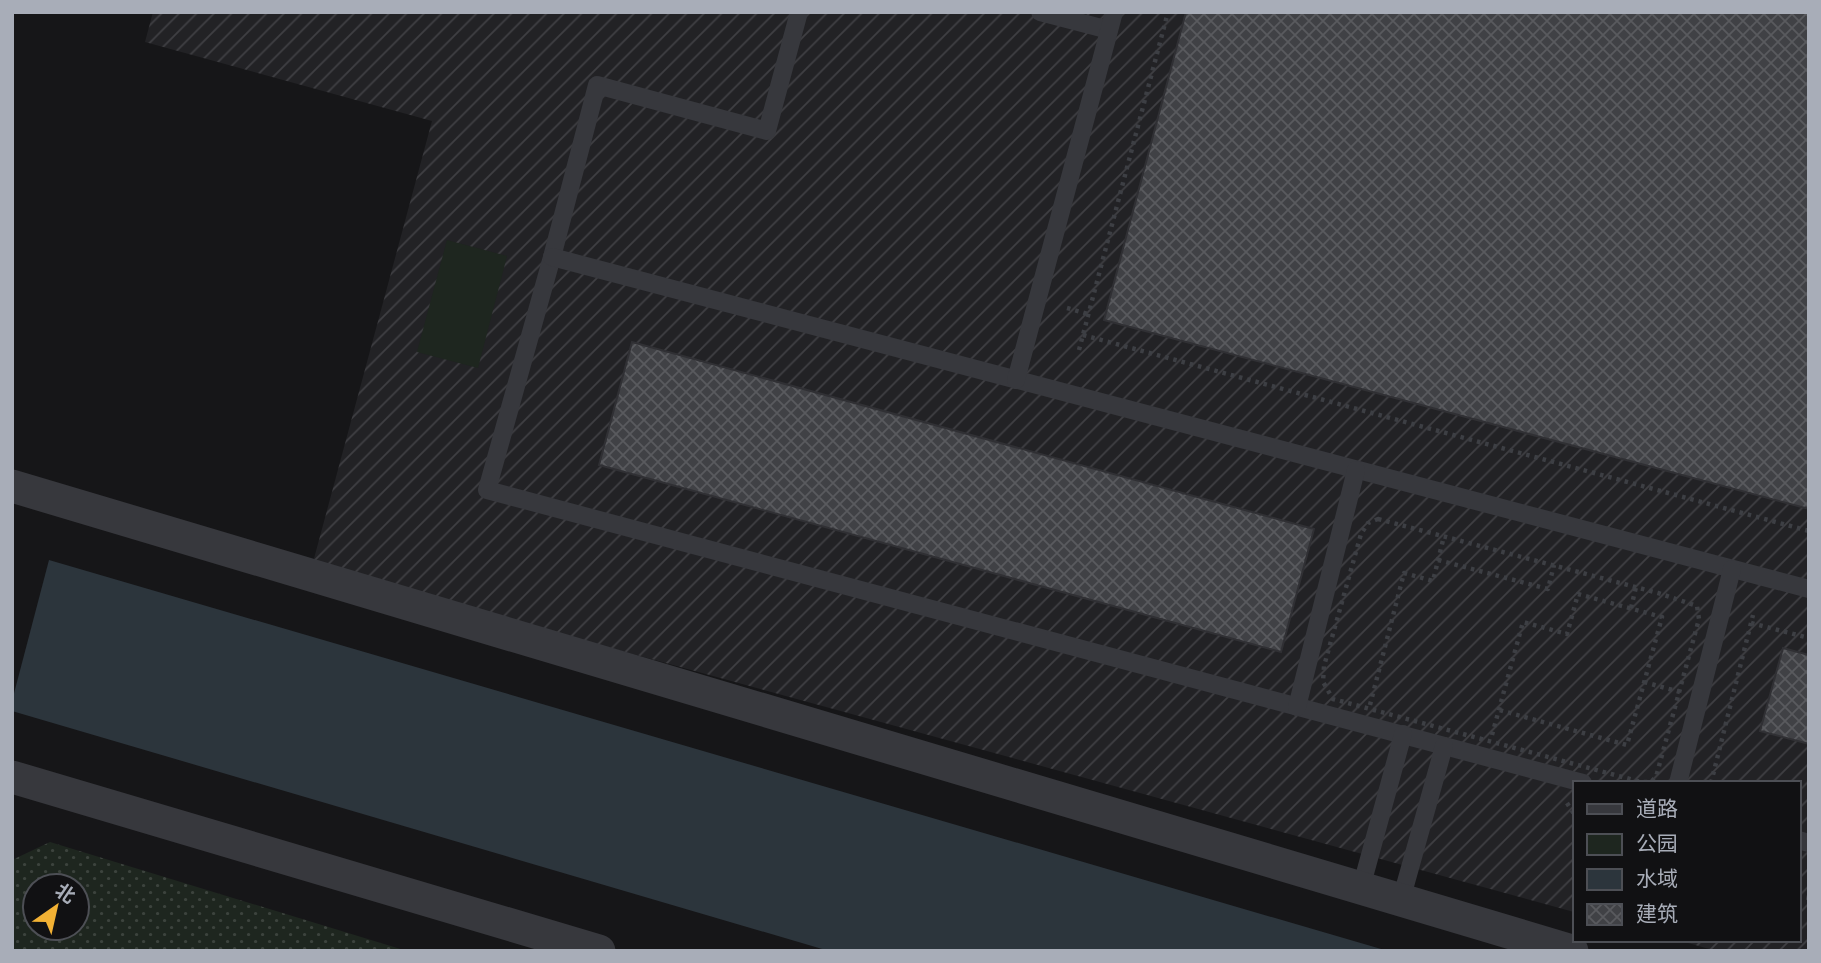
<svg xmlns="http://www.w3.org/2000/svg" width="1821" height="963" font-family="'Noto Sans','Noto Sans SC',sans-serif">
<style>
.industrial{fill:url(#industrial-furrows)}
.grass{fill:url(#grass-dots);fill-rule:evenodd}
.green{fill:#1e261f}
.water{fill:#2c353c}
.building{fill:url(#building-cross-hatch);stroke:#303034;stroke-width:2}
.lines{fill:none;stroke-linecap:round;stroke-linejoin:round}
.path{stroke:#3d3f44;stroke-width:4.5;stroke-dasharray:3.5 5;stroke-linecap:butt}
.lane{stroke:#37383d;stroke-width:18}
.street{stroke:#37383d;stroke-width:33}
</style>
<defs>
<pattern id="industrial-furrows" width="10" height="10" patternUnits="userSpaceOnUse" patternTransform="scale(1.75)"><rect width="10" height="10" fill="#222225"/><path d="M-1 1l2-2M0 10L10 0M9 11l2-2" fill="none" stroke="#3f3f43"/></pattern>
<pattern id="grass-dots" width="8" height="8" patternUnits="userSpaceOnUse" patternTransform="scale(1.75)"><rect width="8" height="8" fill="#1e261f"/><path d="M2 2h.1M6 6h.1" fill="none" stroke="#3c433d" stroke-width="1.8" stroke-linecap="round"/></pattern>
<pattern id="building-cross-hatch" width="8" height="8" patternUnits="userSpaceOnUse" patternTransform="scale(1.75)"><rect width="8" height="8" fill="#404145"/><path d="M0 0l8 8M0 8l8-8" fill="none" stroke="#595a5e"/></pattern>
</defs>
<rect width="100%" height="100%" fill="#161618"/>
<path class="industrial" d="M153,12H1809V951H1716L1678,940H1798V783H1574V912L312,566L432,121L145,42Z"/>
<path class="grass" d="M50,842L407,951H12V860ZM35,886H77V928H35Z"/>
<path class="green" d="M447,240L507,256L478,368L417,352Z"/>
<path class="water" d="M49,560L1388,951H829L12,711V701Z"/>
<g class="building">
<path d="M1186,12H1809V509L1104,320Z"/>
<path d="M632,342L1314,529L1281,652L599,465Z"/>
<path d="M1783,648L1809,655V744L1760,731Z"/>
</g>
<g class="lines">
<g class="path">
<path d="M1067,308L1088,314"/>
<path d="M1083,335L1809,531"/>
<path d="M1079,350L1168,12"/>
<path d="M1378,519L1658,593L1697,606L1699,619L1656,777L1651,782H1641L1333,699L1323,682L1324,666L1361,534L1368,523Z"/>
<path d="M1438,560L1548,589L1554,565"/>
<path d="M1631,608L1636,587"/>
<path d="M1751,623L1809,638"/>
<path d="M1644,682L1680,692"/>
<path d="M1370,705L1404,573L1433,581L1444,536"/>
<path d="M1492,735L1523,622L1567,634L1578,594L1662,617L1627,745L1499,710"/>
<path d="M1711,783L1753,615"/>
<path d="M1567,803L1574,814"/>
<path d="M1798,896L1809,898"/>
</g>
<g class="lane">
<path d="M799,12L767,131L597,85L552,257L487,490L1583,783"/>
<path d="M1040,12L1109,30"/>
<path d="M552,257L1809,589"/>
<path d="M1016,380L1114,12"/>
<path d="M1297,707L1356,470"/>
<path d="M1678,783L1732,569"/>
<path d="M1798,840L1809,843"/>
<path d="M1361,888L1403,734"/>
<path d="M1401,900L1444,746"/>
</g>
<g class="street">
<path d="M12,486L1572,951"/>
<path d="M12,777L599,951"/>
</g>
</g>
<rect width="1821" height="963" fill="none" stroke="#a8adb8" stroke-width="28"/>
<rect x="1573" y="781" width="228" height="161" fill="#111113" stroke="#4d4f55" stroke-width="2"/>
<rect x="1587" y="804" width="35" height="10" fill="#37383d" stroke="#4d4f55" stroke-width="2"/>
<text x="1636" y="816" font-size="21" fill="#a8adb8">道路</text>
<rect x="1587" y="834" width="35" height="21" fill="#1e261f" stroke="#4d4f55" stroke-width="2"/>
<text x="1636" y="851" font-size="21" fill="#a8adb8">公园</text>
<rect x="1587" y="869" width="35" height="21" fill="#2c353c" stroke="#4d4f55" stroke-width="2"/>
<text x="1636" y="886" font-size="21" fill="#a8adb8">水域</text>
<rect x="1587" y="904" width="35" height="21" fill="url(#building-cross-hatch)" stroke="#4d4f55" stroke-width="2"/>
<text x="1636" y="921" font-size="21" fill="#a8adb8">建筑</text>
<g transform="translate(56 907) rotate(34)"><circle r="33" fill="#111113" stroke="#4d4f55" stroke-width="2"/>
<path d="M0-5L12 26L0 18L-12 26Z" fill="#f2b134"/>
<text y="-10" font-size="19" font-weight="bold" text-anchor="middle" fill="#a8adb8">北</text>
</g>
</svg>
